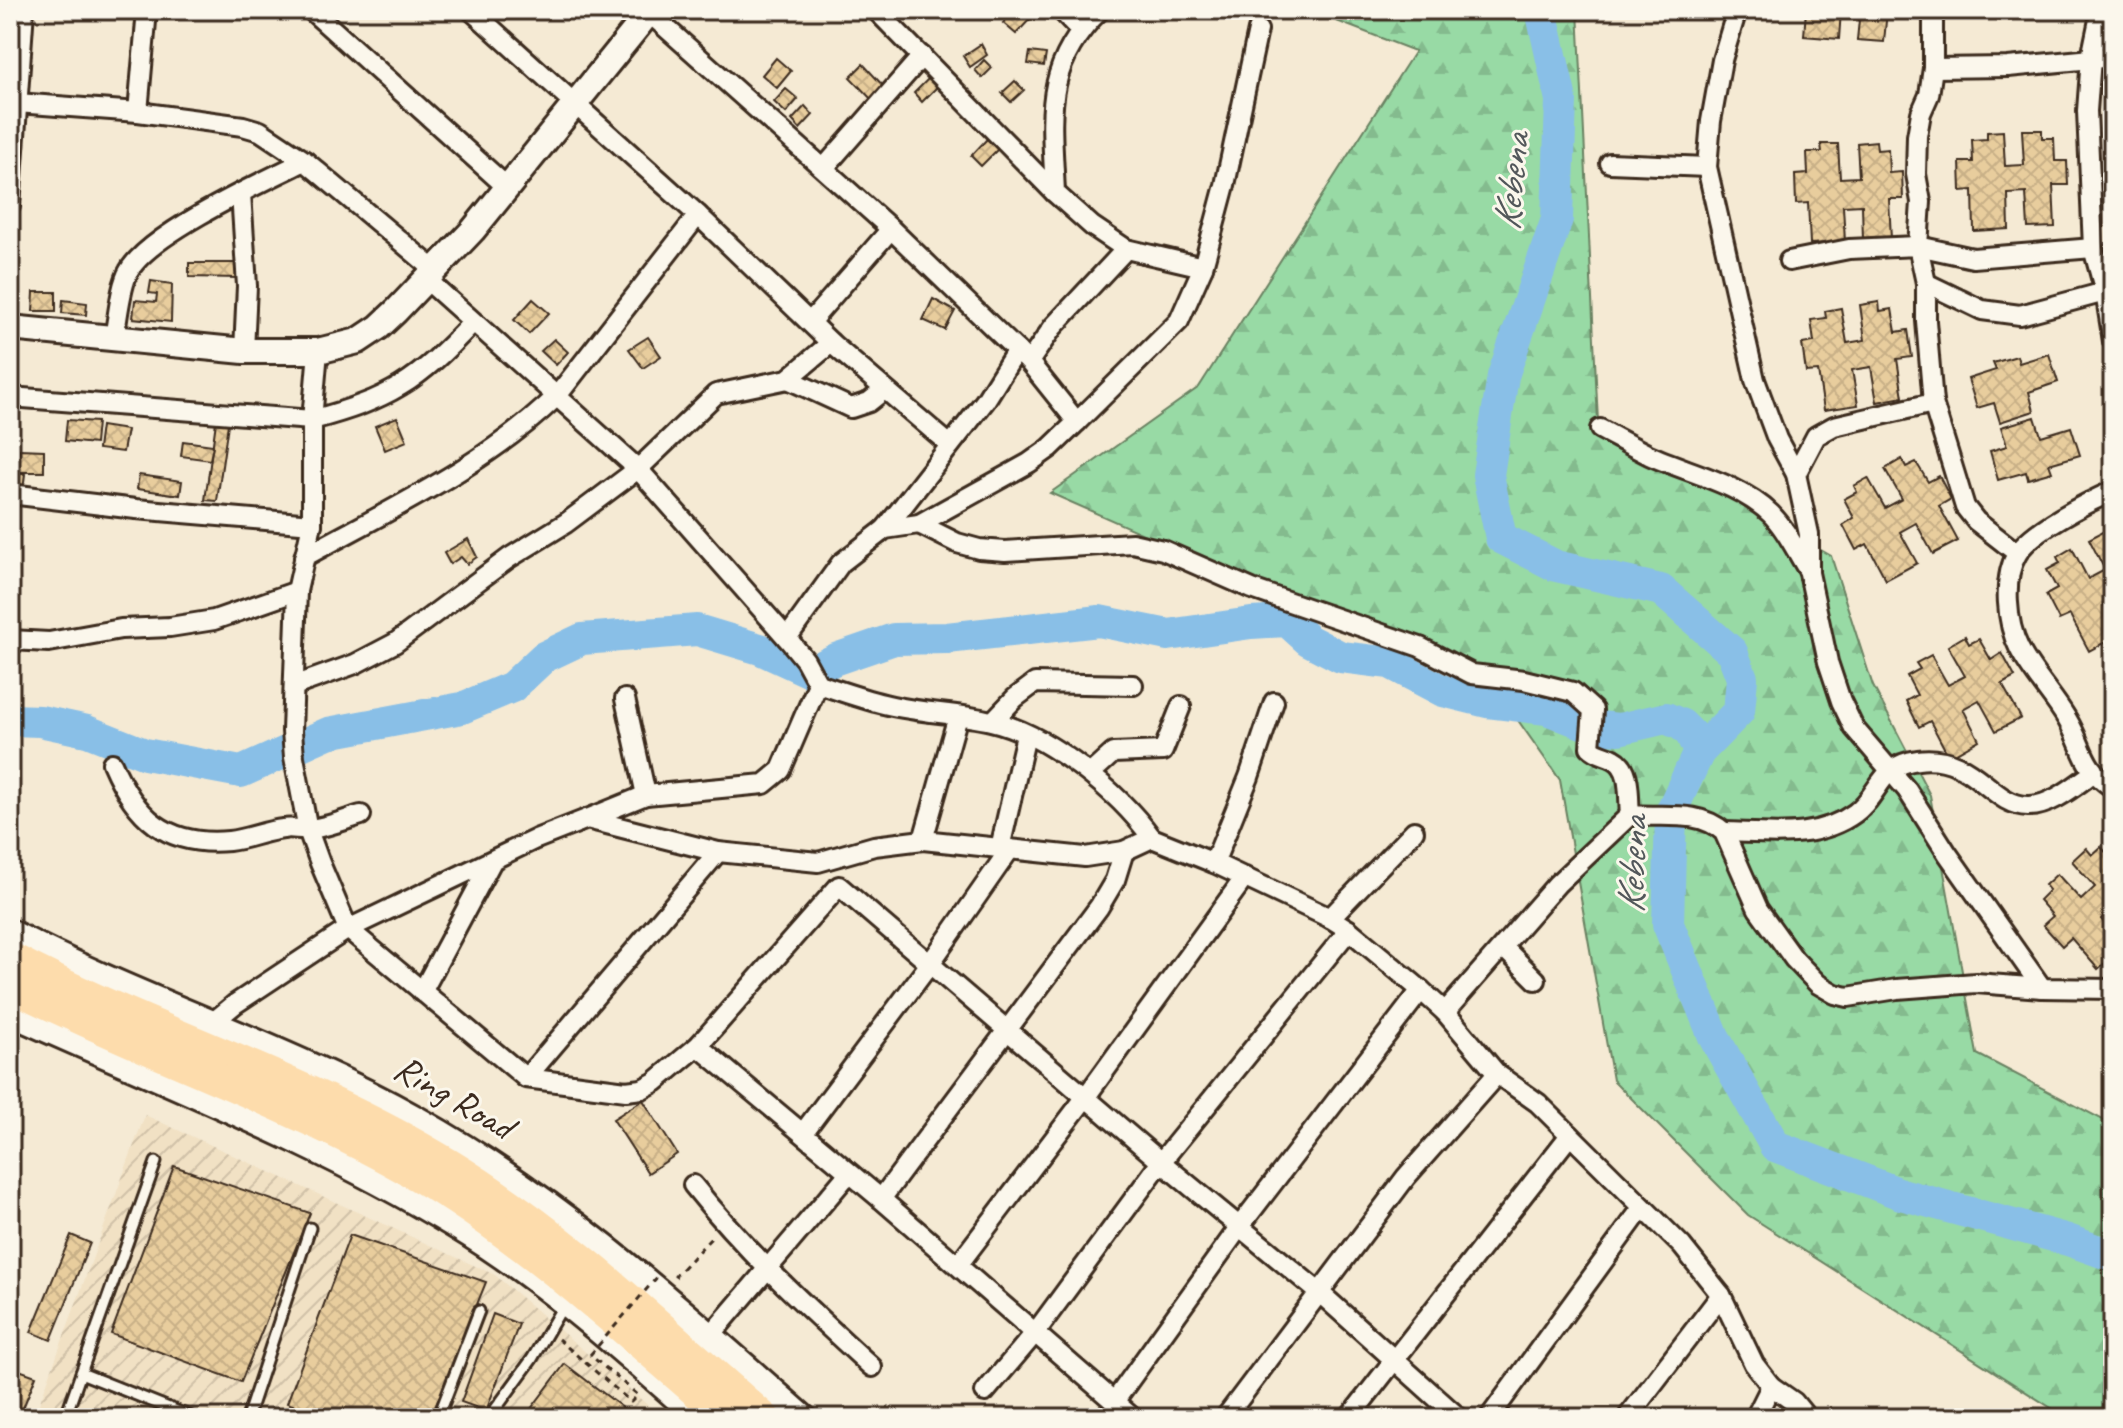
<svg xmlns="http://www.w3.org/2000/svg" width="2123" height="1428" font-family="Caveat,sans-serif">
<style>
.industrial{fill:url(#industrial-furrows)}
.forest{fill:url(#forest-firs);stroke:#6a8262;stroke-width:2}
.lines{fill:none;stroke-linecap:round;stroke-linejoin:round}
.river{stroke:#89bfe7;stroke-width:32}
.building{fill:url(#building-cross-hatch);stroke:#3b2a1e;stroke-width:2}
.lane-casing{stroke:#3b2a1e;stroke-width:15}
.street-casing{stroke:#3b2a1e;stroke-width:24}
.secondary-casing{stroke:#3b2a1e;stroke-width:30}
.highway-casing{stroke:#3b2a1e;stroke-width:38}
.path{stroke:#3b2a1e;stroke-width:3;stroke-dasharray:6 6;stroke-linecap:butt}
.lane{stroke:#fbf7ec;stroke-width:9}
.street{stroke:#fbf7ec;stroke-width:18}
.secondary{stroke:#fbf7ec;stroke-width:24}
.highway{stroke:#fddcac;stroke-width:32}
.path-bridge{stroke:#3b2a1e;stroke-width:3;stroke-dasharray:6 6;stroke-linecap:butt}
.labels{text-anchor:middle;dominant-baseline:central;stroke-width:6;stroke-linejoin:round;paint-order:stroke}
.street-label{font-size:38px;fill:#3b2a1e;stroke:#fbf7ec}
.water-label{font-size:40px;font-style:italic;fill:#52575a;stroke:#fbf7ec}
</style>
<defs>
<pattern id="industrial-furrows" width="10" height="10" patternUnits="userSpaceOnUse" patternTransform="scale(2)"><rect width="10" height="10" fill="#f1e1c4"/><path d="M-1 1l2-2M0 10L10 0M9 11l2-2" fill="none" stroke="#d0c1a8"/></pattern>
<pattern id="forest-firs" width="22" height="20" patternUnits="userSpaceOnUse" patternTransform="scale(2)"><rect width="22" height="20" fill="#98daa5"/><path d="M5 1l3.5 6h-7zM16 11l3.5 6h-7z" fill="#84bb8e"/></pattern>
<pattern id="building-cross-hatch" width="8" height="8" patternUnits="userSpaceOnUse" patternTransform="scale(2)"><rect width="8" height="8" fill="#e8cd9d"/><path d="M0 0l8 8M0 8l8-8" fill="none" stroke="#c8b087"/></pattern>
</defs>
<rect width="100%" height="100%" fill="#f5ead4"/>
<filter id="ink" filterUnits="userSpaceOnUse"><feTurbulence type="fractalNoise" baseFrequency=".0125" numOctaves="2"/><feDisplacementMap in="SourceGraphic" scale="16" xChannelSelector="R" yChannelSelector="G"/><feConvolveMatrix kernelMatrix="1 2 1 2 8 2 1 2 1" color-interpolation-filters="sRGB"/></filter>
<g filter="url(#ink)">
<path class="industrial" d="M145,1115L495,1275L663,1418H34Z"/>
<path class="forest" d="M1308,10H1578L1598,422L1831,556L1873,686L1930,795L1977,1054L2113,1125V1418H2067L1748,1215L1613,1080L1560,780L1496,689L1050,493L1199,387L1415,51Z"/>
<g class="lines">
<g class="river">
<path d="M1541,10L1561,100L1557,219L1503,376L1488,475L1501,538L1556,566L1661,590L1732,652L1742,678L1739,711L1699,752L1671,812L1668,924L1715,1039L1775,1146L1901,1194L2068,1240L2113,1256"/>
<path d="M10,720L40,721L87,731L145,754L241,772L328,733L462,708L512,687L544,657L582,639L697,630L760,649L810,672L836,659L894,639L947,638L1099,621L1168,635L1251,623L1287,621L1308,640L1341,657L1390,663L1443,691L1487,702L1547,709L1590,726L1619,729L1666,718L1682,725L1691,734L1699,752"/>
</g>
</g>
<g class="building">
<path d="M1015,10H1023L1031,18L1016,34L1003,23Z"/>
<path d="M1806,10H1841L1839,39L1804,36Z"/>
<path d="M1860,10H1887L1884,42L1857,40Z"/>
<path d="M981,44L987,55L970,67L963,56Z"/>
<path d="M1030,52L1046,54L1044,66L1028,64Z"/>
<path d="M776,58L791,71L777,88L762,75Z"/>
<path d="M984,60L992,68L982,78L975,70Z"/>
<path d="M863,64L886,89L874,102L850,77Z"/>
<path d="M933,74L942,82L922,102L914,93Z"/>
<path d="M1015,81L1024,90L1011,102L1002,93Z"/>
<path d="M786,89L798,99L786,113L774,102Z"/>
<path d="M805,106L813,115L800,129L792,120Z"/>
<path d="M2022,130H2042V138H2054L2055,161H2067L2068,185H2053L2055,227L2028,228L2026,193L2008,194L2009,229L1974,231L1973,190L1961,191L1960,162H1973L1972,140L1987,139V132L2003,131L2005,166L2024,165Z"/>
<path d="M987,139L998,149L981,166L971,156Z"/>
<path d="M1876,141L1877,150L1888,149L1889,173L1902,172L1903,199H1889L1891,239L1863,240L1862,205L1843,206L1845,242L1810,244L1808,203L1796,204L1795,175L1808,174L1807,152H1822L1821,144H1838L1840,178L1859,177L1857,143Z"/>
<path d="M189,263H238V278L189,277Z"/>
<path d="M151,281L172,284L171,322L133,318L135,300L156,302L157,294L149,293Z"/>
<path d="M34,292H56V311H33Z"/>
<path d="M533,299L549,313L529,334L514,320Z"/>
<path d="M933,299L955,311L945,330L923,320Z"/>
<path d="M63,300L87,303L86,315L62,313Z"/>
<path d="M1879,302L1880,311L1892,309L1896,332L1908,330L1912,357L1897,359L1903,397L1877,402L1871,367L1852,370L1858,405L1824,410L1818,371L1806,372L1802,344L1814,342L1811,320L1826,318L1825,311L1841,308L1847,343L1865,340L1860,305Z"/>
<path d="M648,337L661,356L643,368L629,349Z"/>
<path d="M554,339L568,352L556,365L541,351Z"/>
<path d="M2049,354L2058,382L2029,392L2034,411L2000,422L1994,403L1977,408L1968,379L1996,370L1993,363L2017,356L2019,363Z"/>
<path d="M397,417L407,441L385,450L375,426Z"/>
<path d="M2035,417L2041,436L2071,427L2080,455L2049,464L2052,472L2028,479L2026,472L1998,480L1990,451L2007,446L2001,427Z"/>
<path d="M67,420L97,422L95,444L65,441Z"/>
<path d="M216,422L228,424L217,501L205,500Z"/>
<path d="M101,426L127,430L123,452L98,449Z"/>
<path d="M183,441L213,445L210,460L181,456Z"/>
<path d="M19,449L44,450V472H18Z"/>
<path d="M1902,459L1906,467L1916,462L1928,482L1939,476L1951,499L1939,506L1958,541L1933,554L1916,523L1900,532L1917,563L1886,580L1867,544L1856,550L1843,525L1854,518L1844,499L1857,492L1854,486L1868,478L1885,508L1902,499L1885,469Z"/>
<path d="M10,472L25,474L23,490L10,488Z"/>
<path d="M139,475L182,481L180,495L137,489Z"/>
<path d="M2106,530L2110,538L2113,536V597L2103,603L2113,622V638L2089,651L2070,615L2059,620L2046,595L2057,589L2047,570L2060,563L2057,557L2072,548L2088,579L2105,570L2089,539Z"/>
<path d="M468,539L477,557L467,564L461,557L450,564L444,553Z"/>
<path d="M1965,636L1969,644L1979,639L1991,660L2002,653L2015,677L2002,684L2021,718L1996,731L1979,700L1963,709L1979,740L1949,757L1930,721L1919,727L1906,701L1917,695L1907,676L1920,669L1916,663L1931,655L1948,685L1965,676L1948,646Z"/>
<path d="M2101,847L2113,860V908L2101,919L2113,933V956L2098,969L2071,938L2062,946L2043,925L2053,916L2039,900L2049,890L2045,885L2057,874L2081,900L2095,887L2072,861L2086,848L2092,855Z"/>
<path d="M643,1100L677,1154L648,1173L613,1119Z"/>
<path d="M174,1166L310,1213L241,1382L111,1334Z"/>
<path d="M71,1235L90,1243L51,1340L31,1332Z"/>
<path d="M350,1235L486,1282L431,1418H328L287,1403Z"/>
<path d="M493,1314L519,1324L486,1411L461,1402Z"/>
<path d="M565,1364L636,1418H524Z"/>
<path d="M16,1369L36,1376L19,1418H10V1384Z"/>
</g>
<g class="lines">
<defs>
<g id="lane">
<path d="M81,1373L194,1418"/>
<path d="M65,1418L156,1162"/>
<path d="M247,1418L310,1228"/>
<path d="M438,1418L479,1311"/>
<path d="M489,1418L532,1359L563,1306"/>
</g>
<g id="street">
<path d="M311,10L508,188"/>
<path d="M471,10L698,215L831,343L950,445"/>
<path d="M646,10L891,229L1029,362L1077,422L1179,321L1203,267L1126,249L1092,226L1055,193L876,10"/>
<path d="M1061,10L1080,30"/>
<path d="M1737,10L1722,60L1711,121L1707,167L1755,380L1777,439L1796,474L1809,534V573L1828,662L1841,701L1854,728L1907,790L1947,853L2042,988"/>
<path d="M1933,10V68L1929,95L1921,113L1917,136L1916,174L1921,202L1918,246L1973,258L2093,248"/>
<path d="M2101,10L2091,58L2087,111L2093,248L2105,292L2113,341"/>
<path d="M1933,68L2008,67L2113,57"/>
<path d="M17,103L138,112L147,10"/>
<path d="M138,112L243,126L260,131L305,161L436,271"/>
<path d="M1610,163L1707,167"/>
<path d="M824,168L922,56"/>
<path d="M241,193L247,286L244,351"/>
<path d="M1055,193C1052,117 1041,68 1100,10"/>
<path d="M10,206L24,10"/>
<path d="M1789,261L1849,249L1918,246L1926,283V321L1933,403L1965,507L1976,521L2017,553"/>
<path d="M1203,267L1225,185L1258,30"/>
<path d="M1926,283L1982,310L2020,315L2105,292"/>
<path d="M811,321L891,229"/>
<path d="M114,337C118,319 120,286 129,271C149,234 264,181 305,161"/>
<path d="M318,351L312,420V524L297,591L292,731L294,757L308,830L320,863L348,929L526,1078L626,1091L642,1089L655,1082L698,1046L839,886L1161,1162L1320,1293L1459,1418"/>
<path d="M1029,362L1053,327L1126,249"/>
<path d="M788,379L851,408L869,402L884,390"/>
<path d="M10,397L312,420C390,399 417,382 473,322"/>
<path d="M1600,429C1617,438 1633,447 1649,455C1689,473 1739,483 1771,514C1787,530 1796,551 1808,570"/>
<path d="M1796,474L1816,436L1834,426L1933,403"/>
<path d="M2113,491C2088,502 2030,531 2017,554C2002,579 2007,624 2019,648C2032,674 2053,695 2067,719C2085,749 2080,766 2113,788"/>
<path d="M10,494L136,509L312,524"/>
<path d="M919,524L957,543L979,549L1005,551L1132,543L1163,550L1252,589L1420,647L1472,674L1524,680L1573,692L1593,710L1590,747C1598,755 1605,754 1614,759C1632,768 1628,797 1630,815"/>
<path d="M885,529L985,401L1017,350"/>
<path d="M304,557C391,509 486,465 557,396L698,215"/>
<path d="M787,638L841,563L885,529L919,524L1029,463L1050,448L1077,422"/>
<path d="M10,640L49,642L121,629L170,627L214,620L297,591"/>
<path d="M818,684L805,660L787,638L638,469L716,394L788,379L831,343"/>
<path d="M294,686L355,664L395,643L509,558L566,523L638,469L427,280"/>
<path d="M625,699L646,795"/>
<path d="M993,721L1015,698L1035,683L1133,685"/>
<path d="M112,763C135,817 166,847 229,841C247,839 265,831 283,829C291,827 299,830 308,829C325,828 344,820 361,815"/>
<path d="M1090,774L1113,753L1163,751L1181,706"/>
<path d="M587,819L646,795L764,784L781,770L818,684C841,691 865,700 888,705C922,713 957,713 991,721C1048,734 1118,791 1152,838"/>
<path d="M1724,832C1768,833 1817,841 1855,813C1881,794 1878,765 1918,760C1975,753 1989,805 2028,806C2050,807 2076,785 2093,773"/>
<path d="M923,840L958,716"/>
<path d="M1000,848L1026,735"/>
<path d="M1214,863L1249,777L1274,702"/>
<path d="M1330,918L1414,831"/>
<path d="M1503,947L1536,980"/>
<path d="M422,992L491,863"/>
<path d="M1445,1012L1557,884L1630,815C1663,818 1698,809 1724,832L1758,909L1794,959L1818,984L1835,994L1848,997L1897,989L1976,983L2042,988L2113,989"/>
<path d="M212,1023L235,1004L348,929L536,839L587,819L718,852L818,862L874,846L923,840L1085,857L1124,851L1152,838L1214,863L1330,918L1349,930L1421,990L1445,1012L1497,1074L1538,1103L1682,1246L1721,1295L1754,1364L1771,1386L1755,1418"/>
<path d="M698,1046L881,1199L1133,1418"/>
<path d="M526,1078L718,852"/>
<path d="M803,1133L929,965L1010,849"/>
<path d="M693,1185C747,1253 809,1309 872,1367"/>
<path d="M881,1199L1099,907L1115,880L1124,851"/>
<path d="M958,1265L1085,1098L1245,877"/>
<path d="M711,1335L849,1173"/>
<path d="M1771,1386L1794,1402L1807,1418"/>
<path d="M985,1392L1035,1333L1161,1162L1349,930"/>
<path d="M1114,1402L1240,1226L1421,990"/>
<path d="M1225,1418L1406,1177L1497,1074"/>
<path d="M1349,1418L1570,1135"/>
<path d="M1489,1418L1642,1208"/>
<path d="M1627,1418L1721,1295"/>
</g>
<g id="secondary">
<path d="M10,328L244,351H318L358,341L379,327L396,311L473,230L651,10"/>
<path d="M10,932C143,1001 287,1046 417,1119C560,1199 682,1310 804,1418"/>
<path d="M10,1013C159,1081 312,1139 452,1224C541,1277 621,1349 699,1418"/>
</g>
<g id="highway">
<path d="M10,958C153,1033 310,1080 448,1164C564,1234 662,1330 764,1418"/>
<path d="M10,985C133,1047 264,1093 385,1157C512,1224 619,1325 727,1418"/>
</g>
</defs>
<use href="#lane" class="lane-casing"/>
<use href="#street" class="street-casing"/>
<use href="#secondary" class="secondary-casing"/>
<use href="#highway" class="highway-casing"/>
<g class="path">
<path d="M677,1277L675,1276L712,1237"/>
<path d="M558,1339L631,1402L638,1395L590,1355"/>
</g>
<use href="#lane" class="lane"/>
<use href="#street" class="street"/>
<use href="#secondary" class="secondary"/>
<use href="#highway" class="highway"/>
<path class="path-bridge" d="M590,1355L658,1276"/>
</g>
</g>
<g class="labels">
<g class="street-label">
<text transform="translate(454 1097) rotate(30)">Ring Road</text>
</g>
<g class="water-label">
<text transform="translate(1511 182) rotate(-84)">Kebena</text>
<text transform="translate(1632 865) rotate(-88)">Kebena</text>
</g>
</g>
<rect width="2123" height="1428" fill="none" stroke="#fbf7ec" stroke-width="40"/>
<rect x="20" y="20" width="2083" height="1388" fill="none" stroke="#3b2a1e" stroke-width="3" filter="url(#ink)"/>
</svg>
